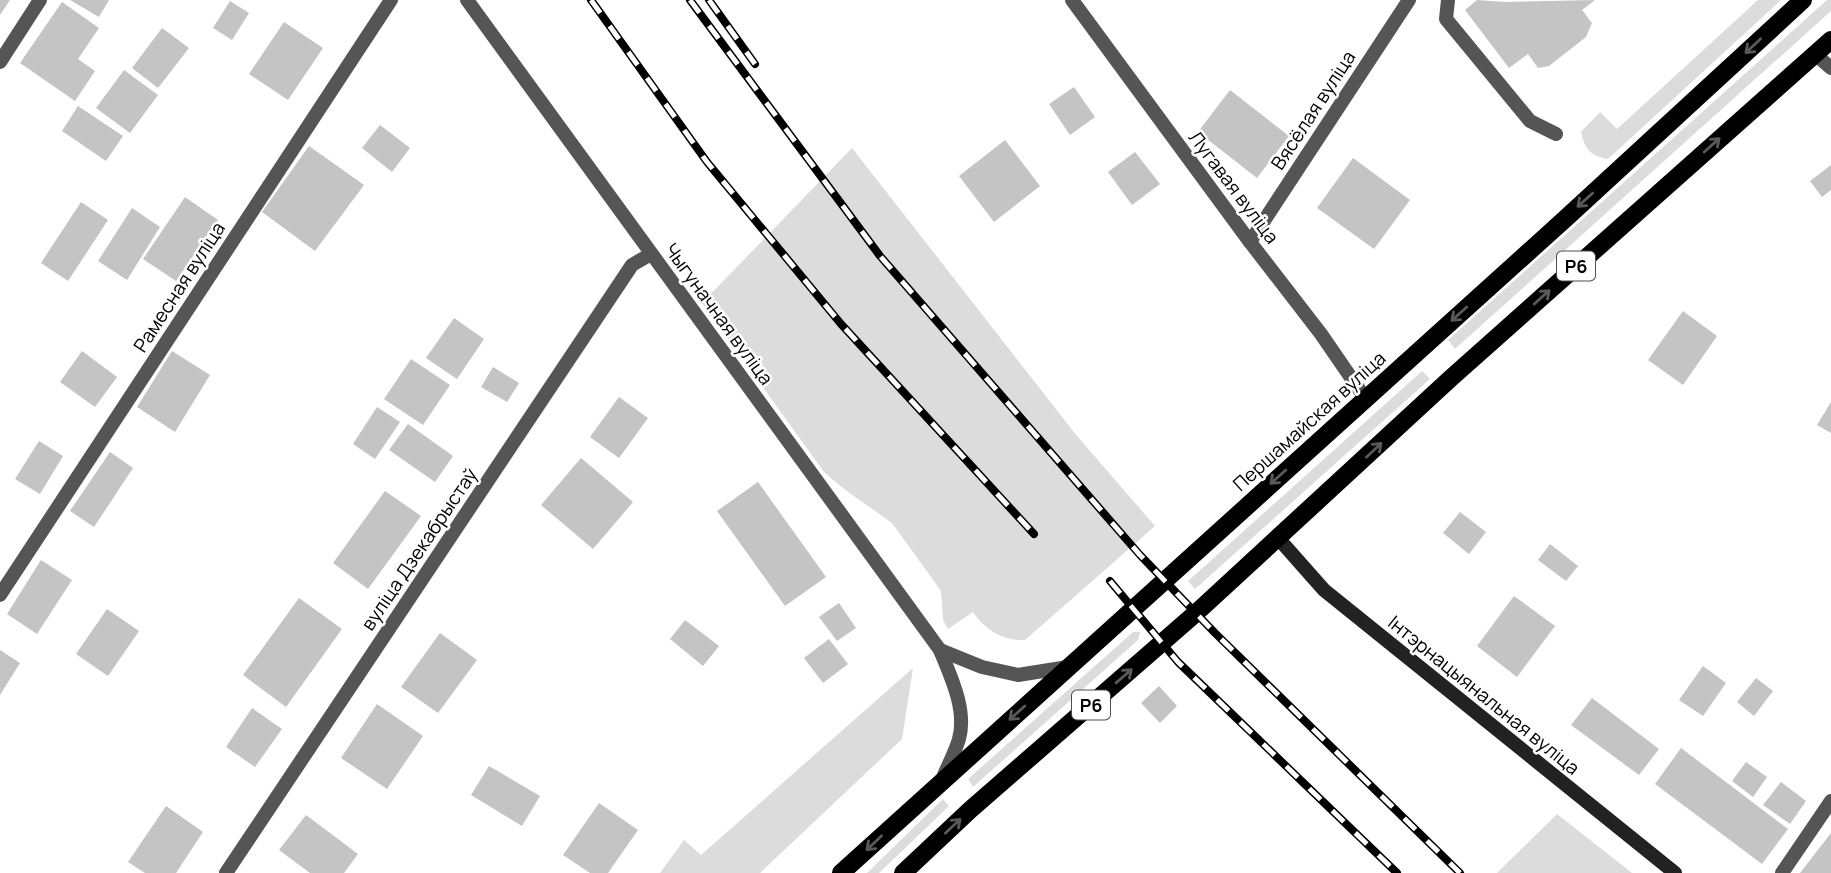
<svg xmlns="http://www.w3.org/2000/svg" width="1831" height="873" font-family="Manrope,sans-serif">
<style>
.green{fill:#dcdcdc}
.building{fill:#c4c4c4}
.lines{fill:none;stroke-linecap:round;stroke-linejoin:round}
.service{stroke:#555;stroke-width:14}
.minor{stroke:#555;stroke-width:14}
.tertiary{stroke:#555;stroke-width:14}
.secondary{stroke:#222;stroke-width:14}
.primary{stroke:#000;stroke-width:18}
.rail-casing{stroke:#000;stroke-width:8}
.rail{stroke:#fff;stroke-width:5;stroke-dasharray:16;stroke-linecap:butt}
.oneway{stroke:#595959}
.labels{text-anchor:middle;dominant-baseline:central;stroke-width:5;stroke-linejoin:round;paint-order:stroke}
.shield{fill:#fff;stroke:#4c4c4c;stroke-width:2}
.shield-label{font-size:18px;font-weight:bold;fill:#000}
.street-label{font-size:19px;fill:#000;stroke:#fff}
</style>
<rect width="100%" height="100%" fill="#fff"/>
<g class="green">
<path d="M1758,0H1781L1608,159C1590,156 1585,149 1581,132L1600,112L1617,129Z"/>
<path d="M1827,0H1831V11L1455,349L1448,340Z"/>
<path d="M852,148L1077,436L1155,526L1025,640C1003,641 985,630 973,612L948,629L943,620L941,591L892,523L844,489L824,472L702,303Z"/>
<path d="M1422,371L1430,379L1195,589L1188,581Z"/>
<path d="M1133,632H1140L1138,640L973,787L968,779Z"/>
<path d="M913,668L902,739L760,873H660L684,840L701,855Z"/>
<path d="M943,799L949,806L879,873H867Z"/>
<path d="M1557,814L1632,873H1497Z"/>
</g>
<g class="building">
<path d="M0,0H10L0,15Z"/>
<path d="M70,0H109L99,17Z"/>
<path d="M1477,0L1505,2L1595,0L1582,10L1592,23L1586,37L1549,66L1538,68L1528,54L1509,68L1465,10Z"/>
<path d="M230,1L249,13L232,40L213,28Z"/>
<path d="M62,2L99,28L78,59L95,71L75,101L20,63Z"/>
<path d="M284,22L323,48L288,100L249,74Z"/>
<path d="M162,28L189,48L158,88L132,68Z"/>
<path d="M124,70L158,95L130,133L96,108Z"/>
<path d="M1074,87L1095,117L1070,135L1049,104Z"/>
<path d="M1230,90L1289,136L1257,178L1198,132Z"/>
<path d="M78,106L123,136L106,161L62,131Z"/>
<path d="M380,125L410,148L392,172L362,148Z"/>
<path d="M1005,140L1040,186L994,222L959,176Z"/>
<path d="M309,146L364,185L315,251L262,212Z"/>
<path d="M1135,152L1160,184L1132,205L1108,172Z"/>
<path d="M1353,158L1410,200L1374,249L1317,208Z"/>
<path d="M1831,165V190L1822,197L1810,181Z"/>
<path d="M185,197L218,220L176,281L143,259Z"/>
<path d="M81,202L108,220L68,281L41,263Z"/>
<path d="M132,208L160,227L127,280L98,261Z"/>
<path d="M1683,311L1717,336L1683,385L1648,360Z"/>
<path d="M454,318L484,339L457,379L426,358Z"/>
<path d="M82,351L117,377L95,407L60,382Z"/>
<path d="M172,351L210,375L175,432L137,407Z"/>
<path d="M411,359L450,385L423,425L384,399Z"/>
<path d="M493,367L519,383L507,402L481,387Z"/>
<path d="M619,397L648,418L619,458L590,437Z"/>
<path d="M1831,402V433L1817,425Z"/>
<path d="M377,407L400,422L375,459L353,444Z"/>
<path d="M408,424L453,456L435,482L389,450Z"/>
<path d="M39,441L63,456L40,494L15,479Z"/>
<path d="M110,452L133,468L94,527L70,511Z"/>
<path d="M581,458L633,502L593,549L541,505Z"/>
<path d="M758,482L826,577L785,606L717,511Z"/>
<path d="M385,491L421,516L368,589L333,563Z"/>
<path d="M1460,512L1486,532L1469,554L1443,533Z"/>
<path d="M1550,544L1578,566L1566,581L1538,560Z"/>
<path d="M41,560L72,580L37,634L7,614Z"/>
<path d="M1514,596L1555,626L1517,677L1477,646Z"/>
<path d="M299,598L342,629L286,707L243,675Z"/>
<path d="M839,603L856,628L837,641L819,617Z"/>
<path d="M107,609L139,631L108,676L76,654Z"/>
<path d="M685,620L719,646L703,666L670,639Z"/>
<path d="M440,633L477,660L438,713L401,687Z"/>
<path d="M829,639L848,664L823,683L804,658Z"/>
<path d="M0,650L20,663L0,695Z"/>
<path d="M1703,666L1726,683L1703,716L1679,700Z"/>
<path d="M1756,678L1773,691L1754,716L1737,702Z"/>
<path d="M1159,686L1177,706L1160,723L1141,703Z"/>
<path d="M1592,698L1659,749L1639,775L1571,725Z"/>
<path d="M377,704L423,736L387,789L341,758Z"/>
<path d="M252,708L282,729L255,767L226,747Z"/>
<path d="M1681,748L1788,829L1762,864L1655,784Z"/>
<path d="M1746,762L1767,777L1753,797L1732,781Z"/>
<path d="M489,766L540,796L522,826L471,795Z"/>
<path d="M1781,782L1806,801L1790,824L1763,805Z"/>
<path d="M599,803L638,830L608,873H590L563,855Z"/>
<path d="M166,806L203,832L176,873H145L128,862Z"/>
<path d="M306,815L358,854L344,873H310L279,850Z"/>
<path d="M1831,833V873H1800Z"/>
</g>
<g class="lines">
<g class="service">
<path d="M1448,0L1446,19L1530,121L1556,134"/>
<path d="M1815,54L1831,68"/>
<path d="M1782,873L1831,801"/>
</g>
<g class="minor">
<path d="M1072,0L1250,242L1321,334L1365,398"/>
<path d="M0,62L40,0"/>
<path d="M1250,242L1409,0"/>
<path d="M0,595L391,0"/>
<path d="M226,873L632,265L651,254"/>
</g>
<g class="tertiary">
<path d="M467,0L940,650C951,677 967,710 959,739C955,753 947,767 942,780"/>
<path d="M940,650L982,667L1018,675L1068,667"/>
</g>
<path class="secondary" d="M1278,538L1324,590L1675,873"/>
<g class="primary">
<path d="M841,873L1565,219L1803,0"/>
<path d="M903,873L970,810L1196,613L1451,378L1831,40"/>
</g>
<defs>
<g id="rail">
<path d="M591,0L707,162L841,324L1034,534"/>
<path d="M690,0L880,256L1140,555L1215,633L1460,873"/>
<path d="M709,0L755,64"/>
<path d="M1110,581L1178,662L1397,873"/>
</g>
</defs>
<use href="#rail" class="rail-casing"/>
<use href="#rail" class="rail"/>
</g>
<defs><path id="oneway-shaft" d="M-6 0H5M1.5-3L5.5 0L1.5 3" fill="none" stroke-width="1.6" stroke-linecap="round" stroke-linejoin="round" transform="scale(1.75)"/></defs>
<g class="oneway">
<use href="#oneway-shaft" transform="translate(1753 46) rotate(137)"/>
<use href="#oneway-shaft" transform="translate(1712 145) rotate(-42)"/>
<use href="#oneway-shaft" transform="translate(1585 200) rotate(138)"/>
<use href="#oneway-shaft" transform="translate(1542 297) rotate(-42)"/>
<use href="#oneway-shaft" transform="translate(1459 314) rotate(138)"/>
<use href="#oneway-shaft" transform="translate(1374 450) rotate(-43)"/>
<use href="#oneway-shaft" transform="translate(1278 477) rotate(138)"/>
<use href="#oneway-shaft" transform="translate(1124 676) rotate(-41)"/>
<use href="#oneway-shaft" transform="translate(1017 713) rotate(138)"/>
<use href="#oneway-shaft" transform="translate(953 826) rotate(-43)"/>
<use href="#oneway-shaft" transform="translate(874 843) rotate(137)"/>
</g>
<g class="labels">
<g class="shield">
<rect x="1557" y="251.5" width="38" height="29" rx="5"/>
<rect x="1072" y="690.5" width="38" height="29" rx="5"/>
</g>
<g class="shield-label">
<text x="1576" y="266">Р6</text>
<text x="1091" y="705">Р6</text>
</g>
<g class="street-label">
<text transform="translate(1313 110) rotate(-57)">Вясёлая вуліца</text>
<text transform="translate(1234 187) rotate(53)">Лугавая вуліца</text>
<text transform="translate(179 287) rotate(-57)">Рамесная вуліца</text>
<text transform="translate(719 314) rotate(54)">Чыгуначная вуліца</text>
<text transform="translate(1309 421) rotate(-42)">Першамайская вуліца</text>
<text transform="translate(419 549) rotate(-56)">вуліца Дзекабрыстаў</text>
<text transform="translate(1484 695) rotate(39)">Інтэрнацыянальная вуліца</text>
</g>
</g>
</svg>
